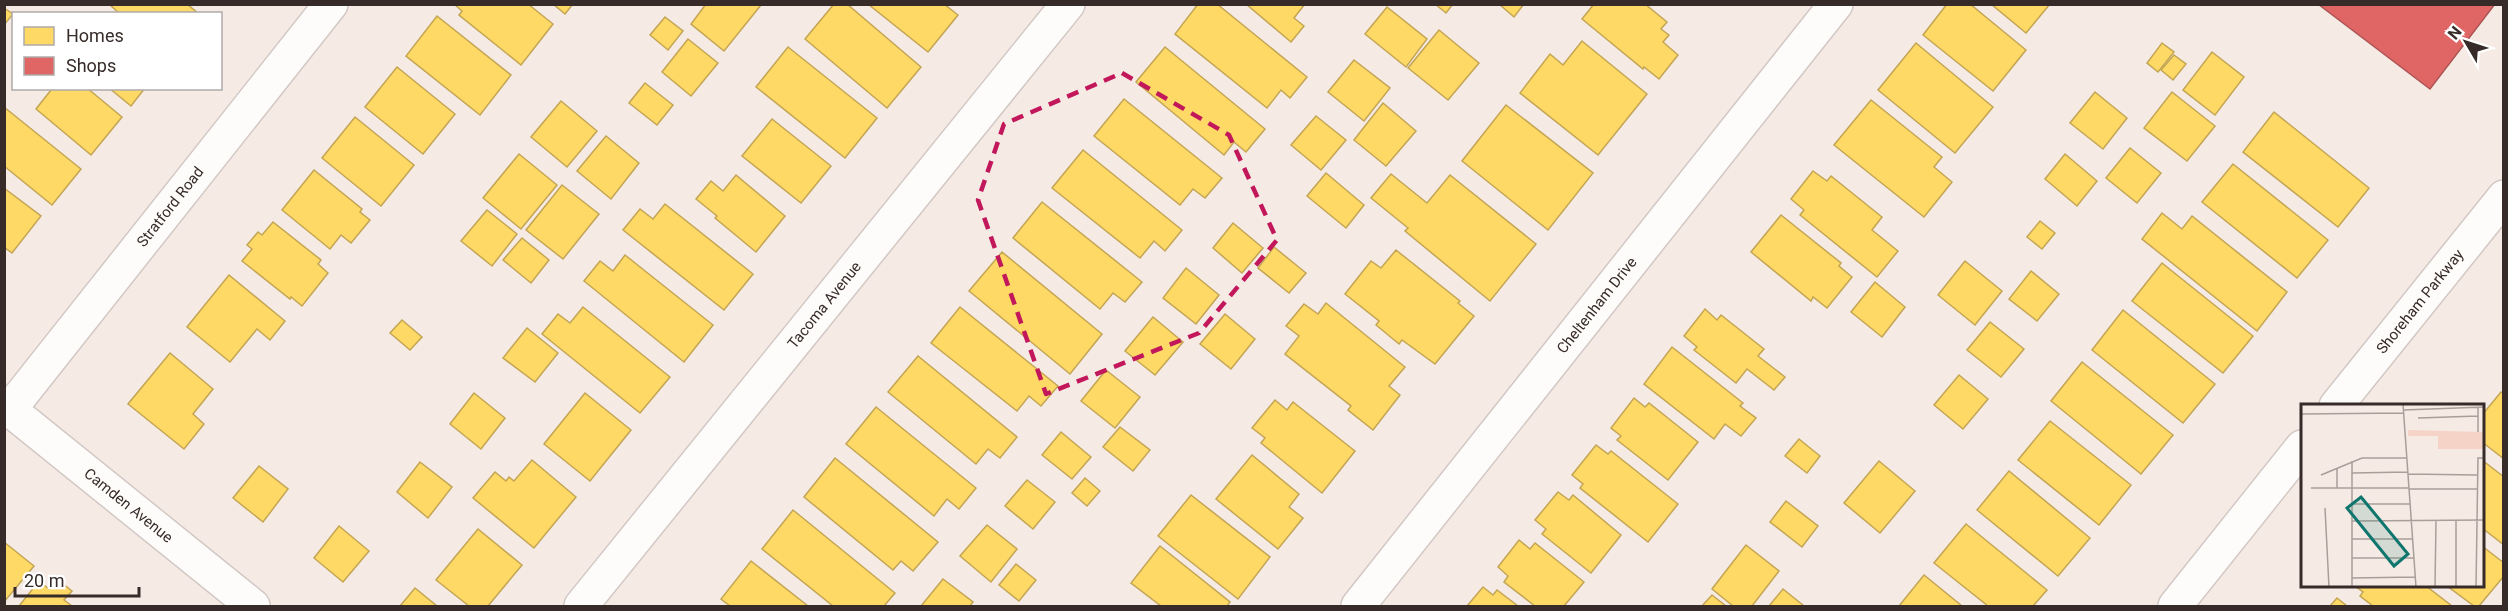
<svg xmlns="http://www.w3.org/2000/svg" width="2508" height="611" font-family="Roboto,sans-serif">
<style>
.homes{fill:#ffd966;stroke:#c3a553;stroke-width:1.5}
.shops{fill:#e06666;stroke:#ad5453;stroke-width:1.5}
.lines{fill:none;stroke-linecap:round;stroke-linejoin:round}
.minor-casing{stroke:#d2c8c4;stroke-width:36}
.minor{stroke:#fefcfb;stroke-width:33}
.marked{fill:none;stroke:#c2185b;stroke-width:4.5;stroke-dasharray:12 8;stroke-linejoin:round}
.labels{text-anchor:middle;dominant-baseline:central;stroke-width:6;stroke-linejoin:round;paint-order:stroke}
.street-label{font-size:15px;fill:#362b28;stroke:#fff}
.inset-road{fill:none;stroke:#a99e99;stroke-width:1.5}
.view{fill:#0f766e;fill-opacity:0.15;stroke:#0f766e;stroke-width:3}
.inset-edge{fill:none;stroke:#362b28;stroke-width:3}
</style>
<rect width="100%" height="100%" fill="#f6eae5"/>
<g class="homes">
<path d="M109,4H187L199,14H120Z"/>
<path d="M454,4H528L553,24L521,65L459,15L462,11Z"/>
<path d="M553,4H573L565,14Z"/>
<path d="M706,4H760L761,5L724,51L691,24Z"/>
<path d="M834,4H847L921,67L887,108L805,39Z"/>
<path d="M868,4H944L958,15L928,52Z"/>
<path d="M1198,4H1217L1307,77L1290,98L1281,90L1267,108L1175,34Z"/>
<path d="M1246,4H1305L1294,18L1304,26L1291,42Z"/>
<path d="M1435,4H1453L1446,13Z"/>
<path d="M1499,4H1524L1514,17Z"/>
<path d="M1594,4H1645L1667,22L1661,29L1669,35L1663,42L1678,55L1659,79L1644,67L1643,69L1582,19Z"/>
<path d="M1947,4H1970L2026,50L1993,91L1923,35Z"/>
<path d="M1991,4H2050L2026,33Z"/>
<path d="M1387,7L1427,39L1406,67L1365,34Z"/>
<path d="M4,8L13,14L4,25Z"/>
<path d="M437,16L511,75L480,115L406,56Z"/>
<path d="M665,17L683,31L668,50L650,35Z"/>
<path d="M1439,30L1479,63L1448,100L1408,68Z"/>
<path d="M688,39L718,63L691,96L662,72Z"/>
<path d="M1582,41L1647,94L1598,155L1520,93L1550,54L1563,65Z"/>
<path d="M1916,43L1993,107L1955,153L1878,90Z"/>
<path d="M2162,43L2174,52L2158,72L2147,63Z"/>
<path d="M788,47L877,118L845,158L756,87Z"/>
<path d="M1165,47L1265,129L1246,152L1234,142L1224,155L1136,82Z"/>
<path d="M2212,52L2244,77L2215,115L2183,90Z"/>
<path d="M2174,55L2186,64L2173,80L2161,70Z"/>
<path d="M1354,60L1390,88L1364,121L1328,92Z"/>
<path d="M397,67L455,114L423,154L365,107Z"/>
<path d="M645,83L673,105L657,125L629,103Z"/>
<path d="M49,88H87L122,117L91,155L36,109L51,90Z"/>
<path d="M109,88H145L131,106Z"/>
<path d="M2095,92L2127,118L2103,149L2070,123Z"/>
<path d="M2172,92L2215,126L2187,161L2144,128Z"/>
<path d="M1124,99L1222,178L1205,198L1193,189L1180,205L1094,136Z"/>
<path d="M1871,100L1942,157L1934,167L1952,182L1924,217L1834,145Z"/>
<path d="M561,101L597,131L567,167L531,137Z"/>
<path d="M1383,103L1416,131L1386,166L1354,140Z"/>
<path d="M1506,105L1593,173L1548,230L1462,161Z"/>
<path d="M4,107L81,169L52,205L4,166Z"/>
<path d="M2274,112L2369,188L2338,227L2243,152Z"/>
<path d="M1316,116L1346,140L1321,170L1291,145Z"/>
<path d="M355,117L414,165L381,206L322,158Z"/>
<path d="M772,119L831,166L801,203L742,156Z"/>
<path d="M606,136L639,163L611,199L577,171Z"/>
<path d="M2130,148L2161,173L2137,203L2106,178Z"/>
<path d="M1083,150L1182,230L1165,251L1154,241L1140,258L1052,188Z"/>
<path d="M519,154L557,185L521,229L483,198Z"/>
<path d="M2065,154L2097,181L2077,206L2045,179Z"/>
<path d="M2233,164L2328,240L2297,278L2202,202Z"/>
<path d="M314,170L362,209L360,212L370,220L351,243L341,235L330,249L282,210Z"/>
<path d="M1813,171L1827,181L1831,176L1882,217L1872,230L1898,251L1877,277L1800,215L1804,210L1791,199Z"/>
<path d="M1326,173L1364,205L1346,228L1307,196Z"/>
<path d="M1391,174L1427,203L1450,175L1536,244L1490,301L1405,231L1408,228L1371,198Z"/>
<path d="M736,175L785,216L756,252L715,218L717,216L696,199L711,181L723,191Z"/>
<path d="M562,185L599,214L563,259L526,230Z"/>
<path d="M4,188L41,216L12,253L4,247Z"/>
<path d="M1042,202L1142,282L1125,302L1113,293L1100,309L1013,238Z"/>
<path d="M665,204L753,274L724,310L623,230L640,209L653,219Z"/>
<path d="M487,210L517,234L492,266L461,241Z"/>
<path d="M2162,213L2182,229L2192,216L2287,292L2257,331L2142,239Z"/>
<path d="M1781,215L1841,263L1839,266L1852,277L1827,308L1813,297L1811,301L1751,252Z"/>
<path d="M2040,221L2055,233L2042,249L2027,237Z"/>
<path d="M273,222L321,260L318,264L328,273L302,306L291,297L290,299L242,261L252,249L247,245L258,232L262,235Z"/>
<path d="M1233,223L1263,248L1242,273L1213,248Z"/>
<path d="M522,238L549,260L531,283L503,260Z"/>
<path d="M1274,247L1306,273L1289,293L1258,268Z"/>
<path d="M1396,250L1460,301L1458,303L1474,316L1435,364L1402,340L1399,344L1376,325L1379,321L1345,294L1371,261L1381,268Z"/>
<path d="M1002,252L1102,334L1070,374L969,291Z"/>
<path d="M625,255L713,325L684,362L584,281L600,261L613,271Z"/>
<path d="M1965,261L2002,291L1975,325L1938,295Z"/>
<path d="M2162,263L2253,336L2223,373L2132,301Z"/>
<path d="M1186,268L1219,295L1196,324L1163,298Z"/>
<path d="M2031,271L2059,294L2037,321L2009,299Z"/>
<path d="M229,275L285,321L270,340L257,329L230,362L187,327Z"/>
<path d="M1875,282L1905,307L1882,337L1851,312Z"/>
<path d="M1326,303L1405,367L1389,386L1400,395L1373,430L1348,410L1351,406L1285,354L1299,336L1286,326L1304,304L1318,314Z"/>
<path d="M583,307L670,377L640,413L542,334L558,314L570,323Z"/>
<path d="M960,307L1058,386L1041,406L1029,396L1017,411L931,343Z"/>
<path d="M1705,309L1717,320L1721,315L1764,349L1758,356L1785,377L1774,390L1747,369L1736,383L1694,350L1697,347L1684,336Z"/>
<path d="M2123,310L2215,384L2183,423L2092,350Z"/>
<path d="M1225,314L1255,339L1231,369L1200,344Z"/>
<path d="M1153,317L1183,342L1155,375L1125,351Z"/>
<path d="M402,320L422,337L410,350L390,333Z"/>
<path d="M1990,322L2024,349L2001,377L1967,350Z"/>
<path d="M527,328L558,353L535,382L503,358Z"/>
<path d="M1672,347L1743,403L1740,406L1756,418L1741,436L1725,424L1714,439L1644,384Z"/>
<path d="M170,353L213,389L193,414L204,424L184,449L128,404Z"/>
<path d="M918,356L1017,437L1000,458L988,449L976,464L888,392Z"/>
<path d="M2082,362L2173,435L2141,474L2051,401Z"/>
<path d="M1106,370L1140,397L1115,428L1081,401Z"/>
<path d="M1959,375L1988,399L1963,429L1934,405Z"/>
<path d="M2501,392L2504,394V459L2482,442V415Z"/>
<path d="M474,393L505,418L481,449L450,424Z"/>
<path d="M585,393L631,430L590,481L544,444Z"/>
<path d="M1634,398L1645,407L1649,403L1698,442L1668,480L1617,440L1621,436L1611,428Z"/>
<path d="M1275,400L1287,410L1293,402L1355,451L1322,493L1261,443L1265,438L1252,428Z"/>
<path d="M876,407L976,488L959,509L947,499L934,516L846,444Z"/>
<path d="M2050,421L2131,485L2099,525L2018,460Z"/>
<path d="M1120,427L1150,450L1133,471L1103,447Z"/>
<path d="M1061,432L1091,457L1072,479L1042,455Z"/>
<path d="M1799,439L1820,456L1807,473L1785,456Z"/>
<path d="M1596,445L1608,454L1611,451L1678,504L1648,542L1580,488L1583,484L1572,475Z"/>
<path d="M1252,455L1299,494L1289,507L1303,518L1278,549L1216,499Z"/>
<path d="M835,458L938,542L913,571L901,561L893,570L804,497Z"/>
<path d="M532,460L576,497L534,548L473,498L495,472L506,481L509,477L514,481Z"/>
<path d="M2482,460L2504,477V545L2482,528Z"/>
<path d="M1879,461L1915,491L1880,533L1844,503Z"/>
<path d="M420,462L452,487L428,518L397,492Z"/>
<path d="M259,466L288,489L263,522L233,498Z"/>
<path d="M2009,471L2090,538L2058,576L1977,510Z"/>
<path d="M1085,478L1100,491L1087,506L1072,493Z"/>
<path d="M1027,480L1055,502L1033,529L1005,506Z"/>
<path d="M1558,492L1569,500L1573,495L1621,535L1591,573L1542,534L1546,529L1535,520Z"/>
<path d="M1191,495L1270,557L1238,599L1158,536Z"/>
<path d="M1786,501L1818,526L1802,547L1770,522Z"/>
<path d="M793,510L895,593L884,606H833L762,549Z"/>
<path d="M1966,524L2047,590L2033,606H1988L1934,563Z"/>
<path d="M987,525L1017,549L991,582L960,556Z"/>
<path d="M339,526L369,551L343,582L314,558Z"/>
<path d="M478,529L522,565L488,606H469L436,580Z"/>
<path d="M1519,540L1530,549L1535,543L1584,582L1564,606H1535L1504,582L1508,576L1498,567Z"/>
<path d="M4,542L34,566L4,602Z"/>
<path d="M1746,545L1779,571L1752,606H1733L1712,589Z"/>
<path d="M1160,546L1230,602L1227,606H1161L1131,583Z"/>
<path d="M2482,546L2504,563V576L2479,606H2474L2447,586H2482Z"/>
<path d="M751,561L808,606H730L721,599Z"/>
<path d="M1016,564L1036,580L1019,601L999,585Z"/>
<path d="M1924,575L1962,606H1899Z"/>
<path d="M57,579L72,591L64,600L72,606H19L39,581L49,589Z"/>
<path d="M943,579L973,602L970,606H921Z"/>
<path d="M2355,586H2426L2452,606H2373L2360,596L2363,592Z"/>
<path d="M1483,587L1493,595L1497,590L1518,606H1467Z"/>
<path d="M415,588L437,606H400Z"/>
<path d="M1783,589L1804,606H1769Z"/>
<path d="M1712,595L1726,606H1702Z"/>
<path d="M2337,598L2347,606H2330Z"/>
</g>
<path class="shops" d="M2318,4H2495L2430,89Z"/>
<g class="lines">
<defs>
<g id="minor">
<path id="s1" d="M4,405L253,606"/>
<path id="s2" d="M2336,406L2504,197"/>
<path id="s3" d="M10,409L331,4"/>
<path id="s4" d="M581,606L1068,4"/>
<path id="s5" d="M1358,606L1836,4"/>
<path d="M2175,606L2302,447"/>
</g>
</defs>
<use href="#minor" class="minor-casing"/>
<use href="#minor" class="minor"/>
</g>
<path class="marked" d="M1122,73L1229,135L1277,240L1199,333L1046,394L978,200L1004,124Z"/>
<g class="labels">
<g class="street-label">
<text stroke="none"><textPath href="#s3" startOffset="258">Stratford Road</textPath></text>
<text stroke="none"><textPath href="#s2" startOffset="134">Shoreham Parkway</textPath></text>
<text stroke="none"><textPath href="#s4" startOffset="387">Tacoma Avenue</textPath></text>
<text stroke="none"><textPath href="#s5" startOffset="384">Cheltenham Drive</textPath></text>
<text stroke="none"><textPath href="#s1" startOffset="160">Camden Avenue</textPath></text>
</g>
</g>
<g transform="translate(2301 404)">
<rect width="183" height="183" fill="#f6eae5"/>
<path d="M107,26L183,28V45H137V32H107Z" fill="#f6d3c7"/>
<path class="inset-road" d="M102,0L115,183M102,6L183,3M0,10L102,9M117,14L177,12M177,28V3M51,57V183M36,64V84M51,69L107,68M107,70L176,71M20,71L61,54H105M10,84H108M108,85H176M51,100H109M24,104L28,183M51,117L183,116M51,135H111M51,154H113M51,174L114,173M134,183L135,116M155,183V116M175,183L177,54H183"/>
<path class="view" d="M60,93L107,150L93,162L46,104Z"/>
<rect width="183" height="183" class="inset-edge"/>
</g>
<rect width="2508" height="611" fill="none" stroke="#362b28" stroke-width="12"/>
<rect x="12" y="12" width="210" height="78" fill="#ffffff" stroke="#afaaa9" stroke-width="1.5"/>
<rect x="24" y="27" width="30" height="18" fill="#ffd966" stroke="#afaaa9" stroke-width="1.5"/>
<text x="66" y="42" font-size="18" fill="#362b28">Homes</text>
<rect x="24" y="57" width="30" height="18" fill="#e06666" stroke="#afaaa9" stroke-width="1.5"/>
<text x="66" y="72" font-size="18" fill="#362b28">Shops</text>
<g transform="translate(2466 42) rotate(309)" stroke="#ffffff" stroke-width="4.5" paint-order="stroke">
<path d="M0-4.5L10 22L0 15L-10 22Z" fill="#362b28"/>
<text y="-9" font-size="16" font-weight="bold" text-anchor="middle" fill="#362b28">N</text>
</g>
<path d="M15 587v9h124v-9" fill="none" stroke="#362b28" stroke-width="3"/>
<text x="24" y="587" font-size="18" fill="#362b28" stroke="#ffffff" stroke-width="4.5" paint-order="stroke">20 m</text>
</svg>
